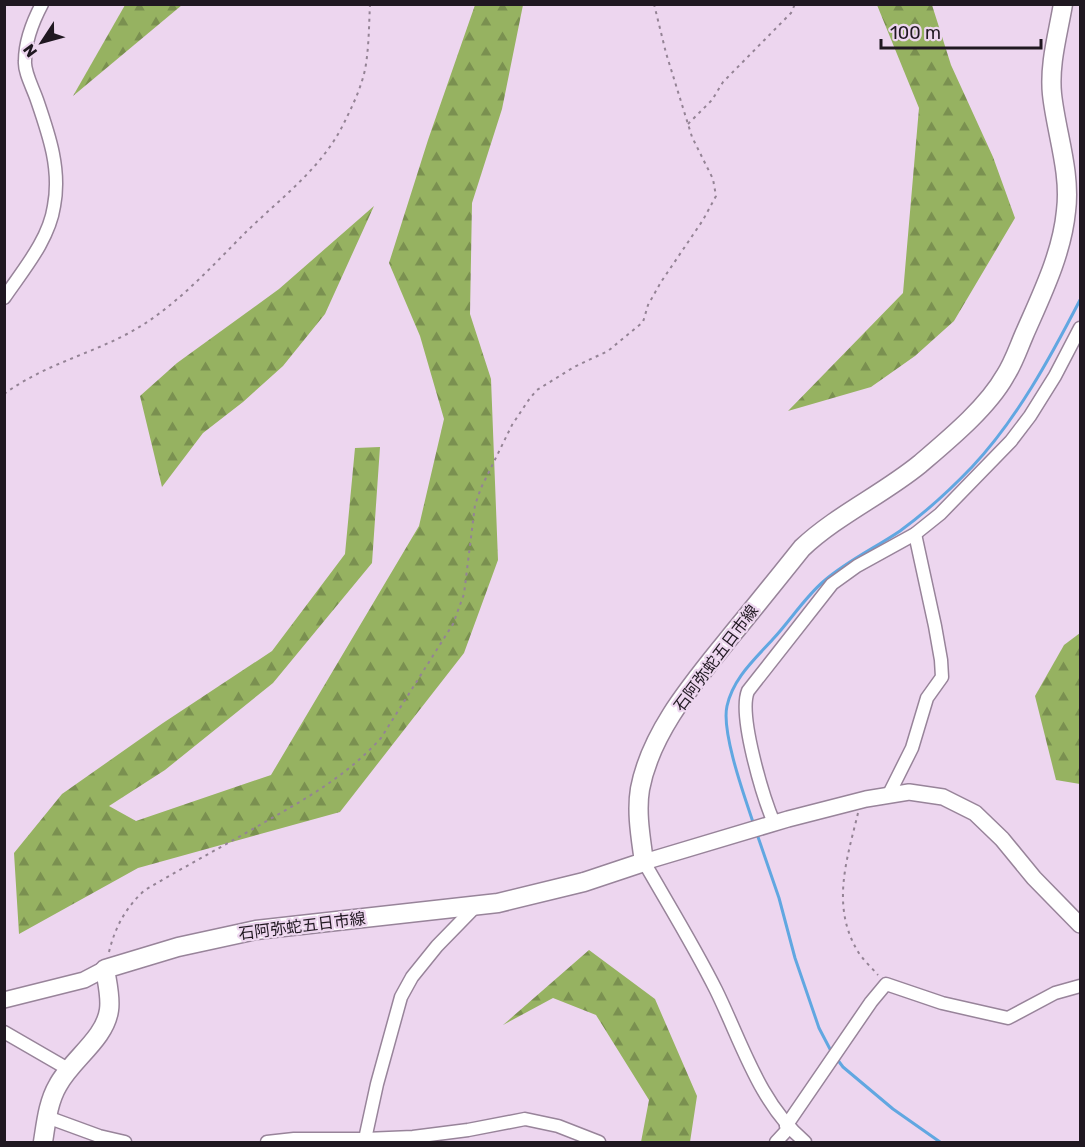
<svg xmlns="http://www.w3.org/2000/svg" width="1085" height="1147" font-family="Rubik,'Noto Sans JP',sans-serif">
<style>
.forest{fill:url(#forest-firs)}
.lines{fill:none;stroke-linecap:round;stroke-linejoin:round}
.stream{stroke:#61a7e1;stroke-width:3}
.minor-casing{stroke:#98849a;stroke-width:15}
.tertiary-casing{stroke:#98849a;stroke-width:18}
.secondary-casing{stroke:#98849a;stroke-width:21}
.path{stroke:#948395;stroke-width:2;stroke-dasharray:3 4.5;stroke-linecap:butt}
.minor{stroke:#fff;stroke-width:12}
.tertiary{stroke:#fff;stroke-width:15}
.secondary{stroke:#fff;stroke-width:18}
.labels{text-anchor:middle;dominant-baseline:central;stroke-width:4.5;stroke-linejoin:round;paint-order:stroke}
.street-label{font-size:16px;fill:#201821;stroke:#edd6ef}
</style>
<defs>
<pattern id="forest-firs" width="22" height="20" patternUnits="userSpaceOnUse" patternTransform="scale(1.5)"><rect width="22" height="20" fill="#96b261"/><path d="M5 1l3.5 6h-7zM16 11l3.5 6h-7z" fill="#7a9050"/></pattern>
</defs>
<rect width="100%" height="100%" fill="#edd6ef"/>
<g class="forest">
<path d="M125,5H182L73,96Z"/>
<path d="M475,5H523L502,109L472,203L470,314L491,379L498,560L464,653L340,812L138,868L19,934L14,853L62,794L163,723L272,651L345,554L355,448L380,447L372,563L273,683L165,770L109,806L136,821L271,775L419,526L444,419L420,336L389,263L428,140Z"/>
<path d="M877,5H932L951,65L993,157L1015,218L954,321L915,356L871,387L788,411L903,293L919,108Z"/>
<path d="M374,206L325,314L283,366L243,402L203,433L162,487L140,396L177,363L279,289Z"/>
<path d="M1080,633V784L1056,780L1035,696L1064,645Z"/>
<path d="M589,950L655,999L697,1096L690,1142H641L649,1100L596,1015L553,998L503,1025Z"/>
</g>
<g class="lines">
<g class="stream">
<path d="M754,825C745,798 721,732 727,706C733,678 755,659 773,639C790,621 805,597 824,581C847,561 875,548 900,531C926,512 949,491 972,467C1017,419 1050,358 1080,300"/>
<path d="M757,834L779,898L795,958L819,1028L831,1051"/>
<path d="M837,1059L843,1067L893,1109L940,1142"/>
</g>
<defs>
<g id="minor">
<path d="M4,298C23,270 49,240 54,206C61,169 49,135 37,100C33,88 24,72 25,61C25,41 33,21 42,4"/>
<path d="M888,796L912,748L927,698L942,677L941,660L935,626L915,534"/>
<path d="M774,823C763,797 738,715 748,691L832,584L857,566L915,534L940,514L1011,441L1030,416L1055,376L1080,328"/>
<path d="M644,862C668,904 694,946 716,990C742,1043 759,1103 805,1142"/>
<path d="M4,1032L68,1069"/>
<path d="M47,1117L99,1136L125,1142"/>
<path d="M786,1126L871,1002L886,984L942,1003L1008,1018L1055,993L1080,986"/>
<path d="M365,1139L377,1084L401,997L412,977L437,946L477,905"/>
<path d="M267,1142L294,1139H365L413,1137L468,1130L525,1119L558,1126L599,1142"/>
<path d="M776,1142L789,1128"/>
</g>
<g id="tertiary">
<path d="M644,862L788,819L866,799L909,792L943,797L975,813L1002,839L1034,878L1080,925"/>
<path d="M4,1000L84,980L105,969"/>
</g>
<path id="secondary" d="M43,1142C46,1123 48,1102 58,1085C72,1059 105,1039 109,1010C111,997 107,982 105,969L178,947L256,930L498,903L584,882L644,862C641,839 636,813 640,789C651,731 694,682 730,637C754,608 778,578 802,548C837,515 882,495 920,464C948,440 987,408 1005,376C1013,364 1018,349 1024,335C1041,296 1062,254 1066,211C1071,172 1056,132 1052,94C1049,64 1058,34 1063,4"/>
</defs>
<use href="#minor" class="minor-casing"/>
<use href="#tertiary" class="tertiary-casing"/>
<use href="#secondary" class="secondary-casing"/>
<g class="path">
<path d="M688,124L712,100L723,82L791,13L795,4"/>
<path d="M4,394C44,365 85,356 127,334C173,310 211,267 247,231C282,197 322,168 344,123C353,105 363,84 366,64C369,44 369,24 370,4"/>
<path d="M858,813C847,859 831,905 857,950C862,959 871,967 878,975"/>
<path d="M109,952C115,927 126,907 145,890C182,868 220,848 258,826C302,801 346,777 381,738L453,624L464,594L475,505L481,488L512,425L530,398L537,390L574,367L608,351L643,322L648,305L661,282L703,220L716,196L713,179L692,137L666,53L654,4"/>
</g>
<use href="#minor" class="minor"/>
<use href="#tertiary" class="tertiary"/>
<use href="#secondary" class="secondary"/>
</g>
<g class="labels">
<g class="street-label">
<text transform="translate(716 658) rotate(-53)">石阿弥蛇五日市線</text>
<text transform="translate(302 926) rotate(-7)">石阿弥蛇五日市線</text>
</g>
</g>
<rect width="1085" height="1147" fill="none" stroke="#201821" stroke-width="12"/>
<g transform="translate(42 42) rotate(234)" stroke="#edd6ef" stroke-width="4.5" paint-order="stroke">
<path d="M0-4.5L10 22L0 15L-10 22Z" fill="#201821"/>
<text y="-9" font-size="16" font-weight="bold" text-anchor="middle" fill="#201821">N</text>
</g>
<path d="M881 39v9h160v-9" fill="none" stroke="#201821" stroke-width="3"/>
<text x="890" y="39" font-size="18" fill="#201821" stroke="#edd6ef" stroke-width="4.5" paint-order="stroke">100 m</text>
</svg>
